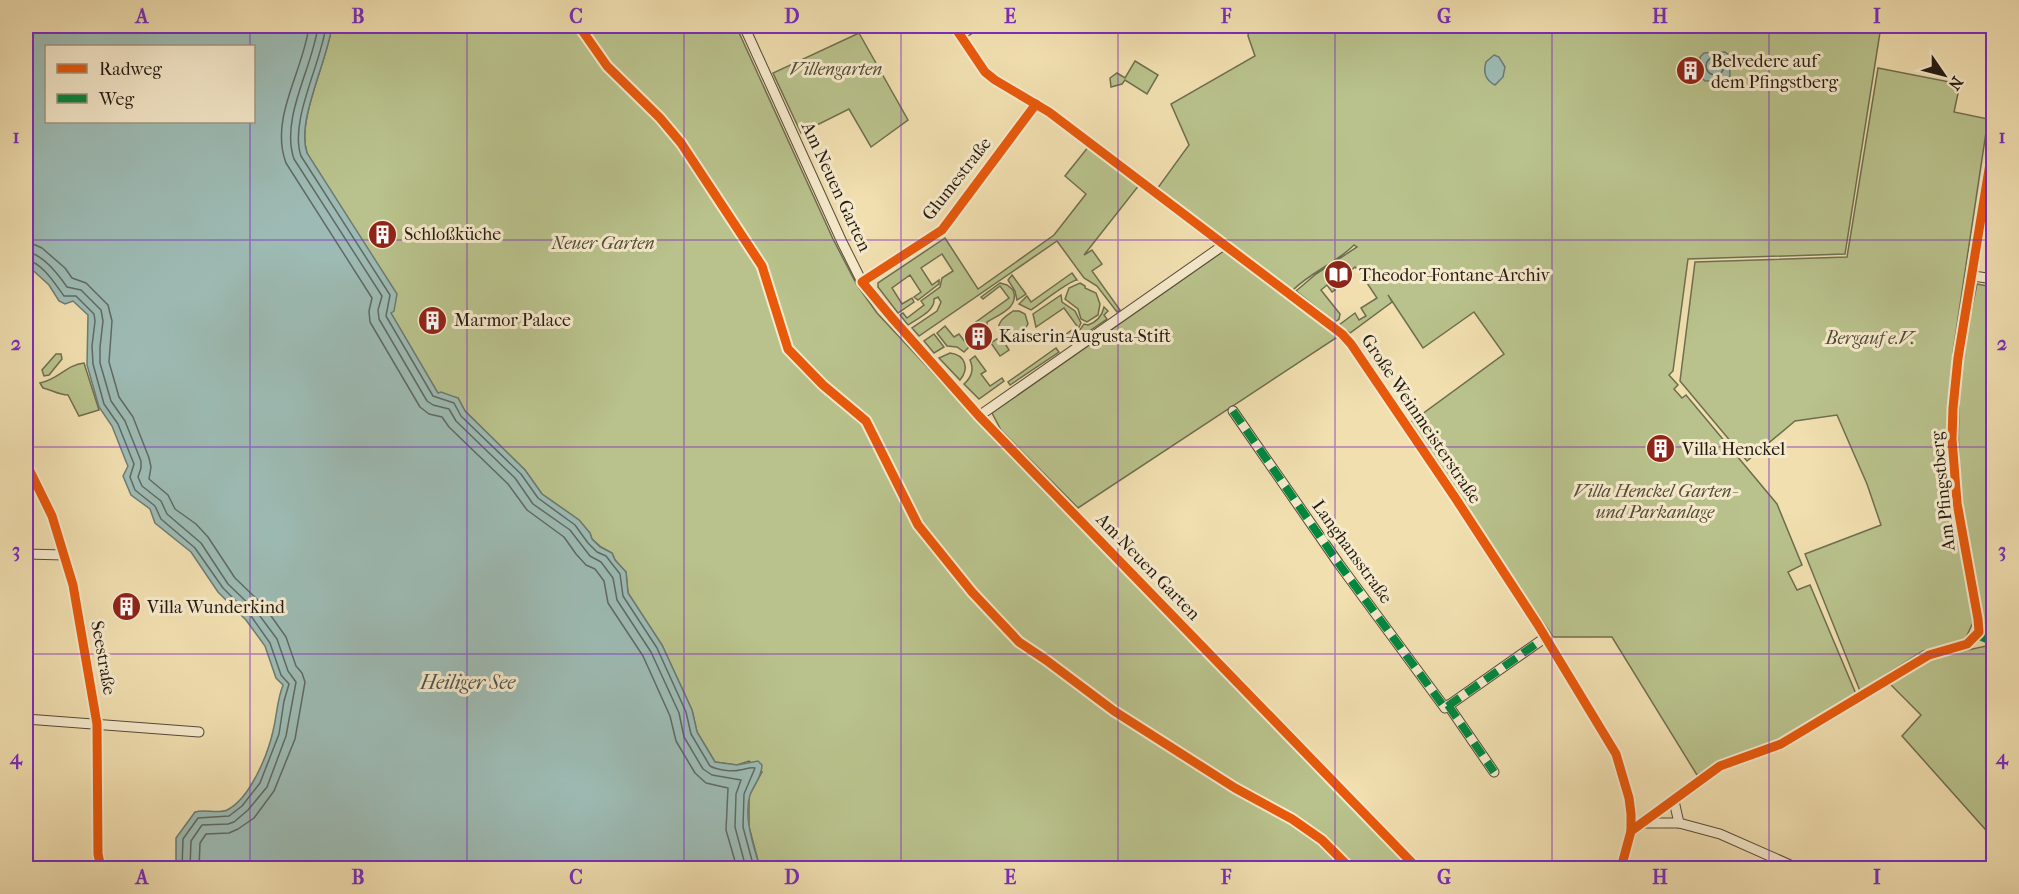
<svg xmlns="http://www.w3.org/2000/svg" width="2019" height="894" font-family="'IM FELL French Canon',serif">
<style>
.green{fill:#b9c28c;stroke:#6e6e4f;stroke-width:1.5}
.water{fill:#9dbbb4;stroke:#6d7b73;stroke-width:1.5;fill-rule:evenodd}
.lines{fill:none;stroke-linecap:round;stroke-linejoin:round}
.shore{stroke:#606a63;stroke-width:1.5}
.minor-casing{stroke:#574b3a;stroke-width:11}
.minor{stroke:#f6eacc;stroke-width:9}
.quiet{stroke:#00873e;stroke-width:8;stroke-dasharray:15 8;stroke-linecap:butt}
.cycleway-casing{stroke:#f6eacc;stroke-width:13}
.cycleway{stroke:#e8590c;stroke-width:9}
.grid{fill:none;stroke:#7b2cbf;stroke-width:1.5;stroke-opacity:0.55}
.labels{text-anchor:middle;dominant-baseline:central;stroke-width:6;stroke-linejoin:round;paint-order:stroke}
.poi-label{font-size:18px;fill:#241a12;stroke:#f6eacc;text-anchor:start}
.park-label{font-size:18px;font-style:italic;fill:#514c37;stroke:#f6eacc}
.street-label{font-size:18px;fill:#241a12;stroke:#f6eacc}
.water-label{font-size:20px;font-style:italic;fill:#4e524b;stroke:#f6eacc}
.neatline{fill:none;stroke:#7b2cbf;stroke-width:2}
.grid-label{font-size:20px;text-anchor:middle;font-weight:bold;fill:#7b2cbf}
</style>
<rect width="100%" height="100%" fill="#f1dfb0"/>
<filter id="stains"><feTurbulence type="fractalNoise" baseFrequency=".00333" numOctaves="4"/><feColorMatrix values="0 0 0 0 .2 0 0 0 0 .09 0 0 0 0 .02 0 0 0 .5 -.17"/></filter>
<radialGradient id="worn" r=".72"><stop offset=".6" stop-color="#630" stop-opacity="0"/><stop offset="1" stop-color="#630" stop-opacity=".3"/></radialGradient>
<g class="green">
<path d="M332,26H736L833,239L857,285L877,313L976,419L1413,868H760L749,827V796L762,772L749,761L737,765L715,762L697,732L692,710L662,645L628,593L626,572L615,560L612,553L601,547L592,539L590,533L579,520L542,494L525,470L465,411L458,398L438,394L390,313L307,153C296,121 327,62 332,26Z"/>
<path d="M1249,26H1881L1845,254L1688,259L1673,371L1669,375L1678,385L1674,389L1682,398L1686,395L1777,504L1802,565L1788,572L1797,590L1810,585L1856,694L1779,742L1720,764L1697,775L1612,637H1553L1410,423L1504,354L1474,312L1423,348L1388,295L1392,302L1350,333L1339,325L1355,313L1359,320L1366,316L1361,308L1377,298L1365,280L1375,274L1370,267L1361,273L1355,267L1348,273L1343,265L1330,274L1334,281L1331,284L1335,290L1332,292L1327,285L1321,290L1340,314L1339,319L1335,322L1296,291L1316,274L1357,247L1354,245C1336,263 1311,272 1293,290L1157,189L1189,145L1171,104L1255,56L1248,36Z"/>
<path d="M859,33L908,120L871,147L849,109L801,133L773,73Z"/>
<path d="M1135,61L1158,75L1147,94L1125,80L1122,84L1111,87L1110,78L1117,73L1125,78Z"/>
<path d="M1878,68L1960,84L1954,112L1988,119L1953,352L1948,424L1974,620L1964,642L1923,651L1860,691L1805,554L1881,525L1867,484L1837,415L1795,421L1747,461L1680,381L1695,262L1847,257Z"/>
<path d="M1089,146L1140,184L1084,255L1092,250L1102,264L1092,271L1120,310L1117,312L1097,286L1084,278L1057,241L919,336L912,328L937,311L941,302L938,297L934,299C935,311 918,318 908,325L900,315L903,313L907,318L924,305L921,301L940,287L942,278L953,271L942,254L921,268L932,285L939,280V284L918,300L914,297L921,292L910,275L892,288L902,304L912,298L914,302L898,313L878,287V283L945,238L978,289L1054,235L1086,194L1065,176Z"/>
<path d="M1225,250L1342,334L1078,508L1001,430L992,413Z"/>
<path d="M1072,273L1077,280C1070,280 1040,304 1031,310L1019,304L1027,296L1031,302Z"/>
<path d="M1012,275L1026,294L1017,300L1015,291L1008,280Z"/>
<path d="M1000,283L1007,285L1013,290C1020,307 1000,314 987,322V325L989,329L983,333L976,322L1009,298L1000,286L983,299L981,297Z"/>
<path d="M1080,283L1085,286V288L1096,293L1100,304L1098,315L1087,322L1081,319L1078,309L1065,299L1069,288Z"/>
<path d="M1977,284L1993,287V838L1902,736L1921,715L1890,684L1931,658L1991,645C1960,558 1953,451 1962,360C1965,335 1972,309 1977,284Z"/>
<path d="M1061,295L1062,302L1075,311L1081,323L1077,331L1058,344L1052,336L1056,332L1061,338L1077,326L1064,308L1036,327L1033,314Z"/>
<path d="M1104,307L1108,311L1104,315L1107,319L1082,336L1079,331L1084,324L1088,325C1097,322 1102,316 1104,307Z"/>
<path d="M1013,311H1019L1025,314L1028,324C1022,335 1009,342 1000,334C995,322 1005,317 1013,311Z"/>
<path d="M945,326L954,337L959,334L969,347L964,352L957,347L947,346L937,333Z"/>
<path d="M934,334L944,347L934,353L924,341Z"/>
<path d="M997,339L1006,345L1009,350L1000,356L991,343Z"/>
<path d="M1056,348L1059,352L1010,385L1008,382Z"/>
<path d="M950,353C965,355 970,368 960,380L939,358Z"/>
<path d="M56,354H61L62,359L49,375L44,376L42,370Z"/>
<path d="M975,356L986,371L981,374L990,386L1002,378L1004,381L979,399L964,384C972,377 974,369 970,360Z"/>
<path d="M84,363L99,410L79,416L68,395C59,395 52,390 43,388L40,383C58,380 66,365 84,363Z"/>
</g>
<g class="water">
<path d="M26,26H332C327,62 296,121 307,153L397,294L394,311L391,313L438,393L441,392L458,398L465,411L525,470L542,494L579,520L590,533L592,539L600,547L612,553L615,560L626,572L628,593L662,645L692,710L697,732L715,762L737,765L758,761L762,765C762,777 754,784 750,795C743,817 754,847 760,868H176V838L195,812C205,809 218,814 227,810C250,799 268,754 273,731C277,715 277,700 283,685L276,678L265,646L246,620L218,592L191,552L155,523L150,509L131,495L123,476L128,466L127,464L112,426L99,407L87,365L88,315L73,301L65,304L59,301L49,285L26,264ZM46,46H254V122H46Z"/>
<path d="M1725,52L1729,55L1730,76L1726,80L1705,81L1701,77L1700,57L1704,53Z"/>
<path d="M1494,55L1499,57L1505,67L1503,77L1495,85C1485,80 1483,72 1486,62Z"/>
</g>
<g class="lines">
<g class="shore">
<path d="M309,26C304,70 269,118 286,163L372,298L369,311L370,322L420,407L429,414L442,417L449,427L508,484L527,510L564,537L576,554L586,565L595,569L604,581L608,603L643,656L670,716L676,741L695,773L706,783L728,788L726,830L737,868"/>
<path d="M318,26C313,67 280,118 294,159L382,296L378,310L379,319L427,401L433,405L449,409L456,421L515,478L533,504L570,530L590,556L601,562L613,578L617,600L651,652L679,713L684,737L703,769L712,775L741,780L736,794L735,827L746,868"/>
<path d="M326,26C321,64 289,121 301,156L390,295L386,316L433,396L454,403L461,416L521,474L538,498L575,525L588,543L597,552L606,556L620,574L623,596L657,648L686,712L691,734L710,766C717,770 732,772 740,770C747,769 749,767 755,768L744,794L743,827L754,868"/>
<circle cx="1715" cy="66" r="9"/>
<path d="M26,243L33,244L42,248L65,268L72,278L86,283L108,305L112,321L109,362L119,397L133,417L149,458L151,467L149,479L168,495L175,509L196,524L208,537L235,578L264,606L286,637L296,666L302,673L305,682L295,739L274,791L254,818L238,829L229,833L206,834L200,843L199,868"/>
<path d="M26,252C42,253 58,274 67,287L81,290L101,310L103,321L100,347V363L111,401L125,421L141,461V468L138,477L142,486L161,501L167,514L201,543L228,584L257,612L277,639L288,671L296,682L286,736L267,787L248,810L234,822L228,824L202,825L191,841L190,868"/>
<path d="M26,260C42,262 55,284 64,296H76L94,314L95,321L92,346L93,364L104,404L118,424L134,464L130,477L135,490L155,506L161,519L195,548L223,588L251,616L270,643L281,675L289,684L284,701L279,734L260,783L242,806L229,816L198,818L183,839L182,868"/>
</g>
<defs>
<g id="minor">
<path d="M744,26L842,242L862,282L873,296L979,416L1417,868"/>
<path d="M954,26L985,72L995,80L1049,112L1342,334L1351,344L1456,499L1538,625L1616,754L1629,798L1631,814V831L1621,868"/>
<path d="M960,35L975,26"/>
<path d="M1973,276L1994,279"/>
<path d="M862,282L942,230L1036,104"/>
<path d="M1233,411L1339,564L1445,708L1546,637"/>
<path d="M979,416L1225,244"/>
<path d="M26,463L52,516L73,585L97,724L98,854L101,868"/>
<path d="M26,554L64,555"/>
<path d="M1448,705L1494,772"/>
<path d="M26,719L199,732"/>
<path d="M1674,801L1679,823"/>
<path d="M1644,823H1679L1720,834L1797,868"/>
<path d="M1631,831L1720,766L1781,744L1929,655L1967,644L1979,632L1978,619L1957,503L1952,439L1953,408L1958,358L1994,139"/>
</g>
</defs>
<use href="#minor" class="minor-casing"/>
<use href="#minor" class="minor"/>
<g class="quiet">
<path d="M1233,411L1339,564L1445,708L1546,637"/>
<path d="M1977,635L1994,642"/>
<path d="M1448,705L1494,772"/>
</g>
<defs>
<g id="cycleway">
<path d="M579,26L607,66L660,118L681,143L762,266L788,349L823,385L866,421L918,525L972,592L1019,642L1046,660L1114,711L1235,788L1292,819L1322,840L1350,868"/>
<path d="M954,26L985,72L995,80L1049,112L1342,334L1351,344L1456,499L1538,625L1616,754L1629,798L1631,814V831L1621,868"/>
<path d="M1036,104L942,230L862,282L893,319L979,416L1417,868"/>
<path d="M26,463L52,516L73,585L97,724L98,854L101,868"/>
<path d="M1631,831L1720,766L1781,744L1929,655L1967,644L1979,632L1978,619L1957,503L1952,439L1953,408L1958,358L1994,139"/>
</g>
</defs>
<use href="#cycleway" class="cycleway-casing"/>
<use href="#cycleway" class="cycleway"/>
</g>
<path class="grid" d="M250,26V46M467,26V868M684,26V868M901,26V868M1118,26V868M1335,26V868M1552,26V868M1769,26V868M250,122V868M26,240H1994M26,447H1994M26,654H1994"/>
<defs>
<symbol id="building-disc" viewBox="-11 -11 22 22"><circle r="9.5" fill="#8f2418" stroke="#f6eacc"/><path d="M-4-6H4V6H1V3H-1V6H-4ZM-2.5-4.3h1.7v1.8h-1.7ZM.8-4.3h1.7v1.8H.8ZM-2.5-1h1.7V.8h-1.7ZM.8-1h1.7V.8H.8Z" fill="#fff"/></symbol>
<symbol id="library-disc" viewBox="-11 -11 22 22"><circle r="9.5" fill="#8f2418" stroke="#f6eacc"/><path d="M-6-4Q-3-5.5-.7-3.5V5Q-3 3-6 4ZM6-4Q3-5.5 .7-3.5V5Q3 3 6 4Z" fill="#fff"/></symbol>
</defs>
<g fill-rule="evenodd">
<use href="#building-disc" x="1674" y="54" width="33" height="33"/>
<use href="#building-disc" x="366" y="218" width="33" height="33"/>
<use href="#library-disc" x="1322" y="258" width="33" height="33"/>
<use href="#building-disc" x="416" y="304" width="33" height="33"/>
<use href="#building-disc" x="962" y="320" width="33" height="33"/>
<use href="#building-disc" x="1644" y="432" width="33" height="33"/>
<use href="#building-disc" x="110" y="590" width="33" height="33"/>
</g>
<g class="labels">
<g class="poi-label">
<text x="1711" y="61">Belvedere auf<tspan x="1711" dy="21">dem Pfingstberg</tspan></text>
<text x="404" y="234">Schloßküche</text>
<text x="1359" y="275">Theodor-Fontane-Archiv</text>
<text x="454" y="320">Marmor Palace</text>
<text x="999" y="336">Kaiserin-Augusta-Stift</text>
<text x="1682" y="449">Villa Henckel</text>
<text x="147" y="607">Villa Wunderkind</text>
</g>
<g class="park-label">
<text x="836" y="69">Villengarten</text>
<text x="603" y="243">Neuer Garten</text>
<text x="1870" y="338">Bergauf e.V.</text>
<text x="1655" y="491">Villa Henckel Garten-<tspan x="1655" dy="21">und Parkanlage</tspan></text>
</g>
<g class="street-label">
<text transform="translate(957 179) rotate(-52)">Glumestraße</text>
<text transform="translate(836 187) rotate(65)">Am Neuen Garten</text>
<text transform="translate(1421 419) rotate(56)">Große Weinmeisterstraße</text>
<text transform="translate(1943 491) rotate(-96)">Am Pfingstberg</text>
<text transform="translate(1352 552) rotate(54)">Langhansstraße</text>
<text transform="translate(1148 567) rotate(46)">Am Neuen Garten</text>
<text transform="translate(103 658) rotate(80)">Seestraße</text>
</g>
<g class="water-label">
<text x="468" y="682">Heiliger See</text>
</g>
</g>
<rect width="2019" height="894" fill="none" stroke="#f1dfb0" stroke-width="66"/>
<rect x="45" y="45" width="210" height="78" fill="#f6eacc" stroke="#a29782" stroke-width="1.5"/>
<rect x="57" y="64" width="30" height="9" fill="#e8590c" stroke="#a29782" stroke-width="1.5"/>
<text x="99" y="75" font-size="18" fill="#241a12">Radweg</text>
<rect x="57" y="94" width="30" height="9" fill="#00873e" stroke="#a29782" stroke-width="1.5"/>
<text x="99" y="105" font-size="18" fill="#241a12">Weg</text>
<g transform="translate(1944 75) rotate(125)" stroke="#f6eacc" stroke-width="4.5" paint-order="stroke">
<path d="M0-4.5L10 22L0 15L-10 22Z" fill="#241a12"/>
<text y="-9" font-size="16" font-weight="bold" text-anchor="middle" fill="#241a12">N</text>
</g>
<rect x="33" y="33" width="1953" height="828" class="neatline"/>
<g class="grid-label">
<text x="142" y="23">A</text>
<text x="358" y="23">B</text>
<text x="576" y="23">C</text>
<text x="792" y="23">D</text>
<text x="1010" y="23">E</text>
<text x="1226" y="23">F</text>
<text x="1444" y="23">G</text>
<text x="1660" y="23">H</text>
<text x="1877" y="23">I</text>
<text x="16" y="143">1</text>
<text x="2002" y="143">1</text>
<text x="16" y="350">2</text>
<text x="2002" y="350">2</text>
<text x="16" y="557">3</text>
<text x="2002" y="557">3</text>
<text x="16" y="764">4</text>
<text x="2002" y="764">4</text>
<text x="142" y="884">A</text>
<text x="358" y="884">B</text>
<text x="576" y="884">C</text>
<text x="792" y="884">D</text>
<text x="1010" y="884">E</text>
<text x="1226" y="884">F</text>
<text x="1444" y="884">G</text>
<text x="1660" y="884">H</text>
<text x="1877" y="884">I</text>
</g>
<rect width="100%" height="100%" filter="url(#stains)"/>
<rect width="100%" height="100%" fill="url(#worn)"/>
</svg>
